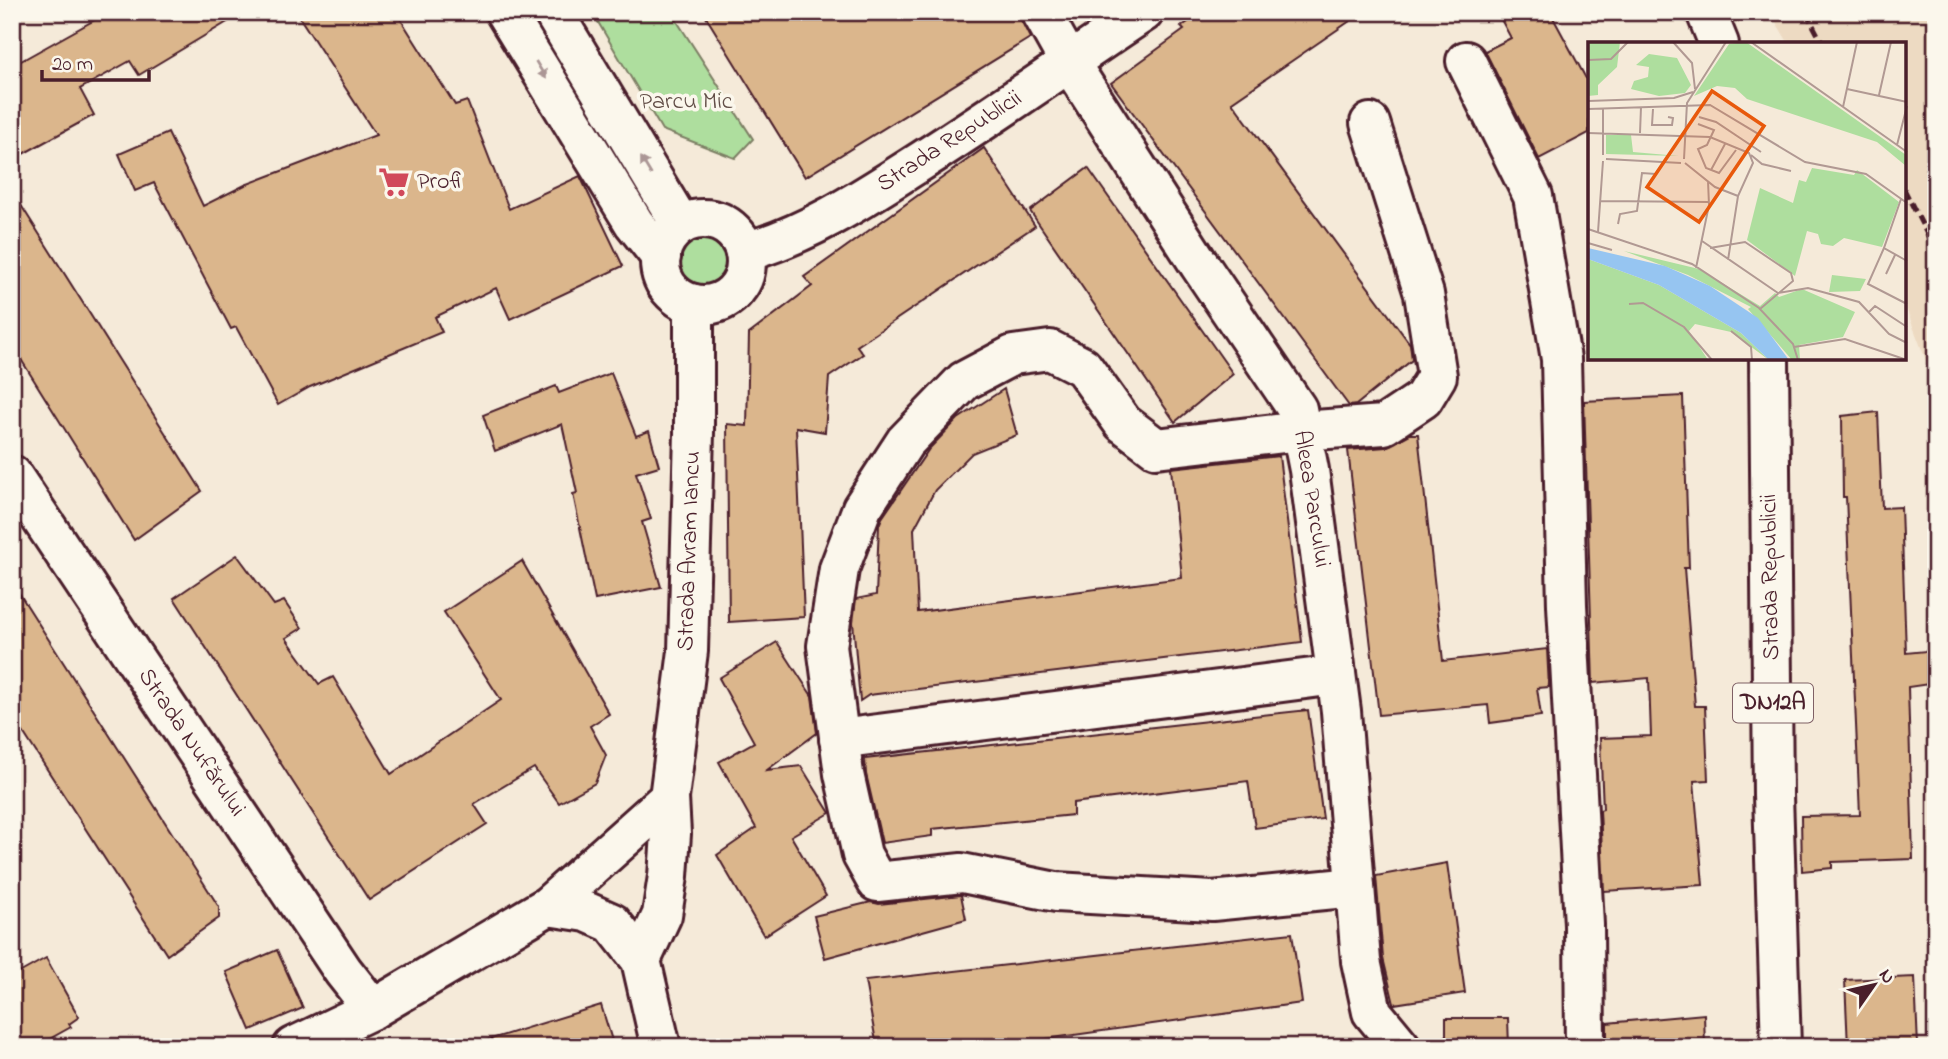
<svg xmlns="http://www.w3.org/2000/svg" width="1948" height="1059" font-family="'Indie Flower',sans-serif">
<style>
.built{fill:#eddac2}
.green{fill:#aede9e;stroke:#7c7e64;stroke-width:2}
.building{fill:#dbb68c;stroke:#4a1f2b;stroke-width:2}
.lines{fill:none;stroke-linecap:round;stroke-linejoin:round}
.minor-casing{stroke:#4a1f2b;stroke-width:44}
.major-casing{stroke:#4a1f2b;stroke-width:44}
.minor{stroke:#fbf7ec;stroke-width:38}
.major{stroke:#fbf7ec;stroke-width:38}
.rail{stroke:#4a1f2b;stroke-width:5;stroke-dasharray:10 5;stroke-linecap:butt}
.oneway{fill:#ab9695}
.labels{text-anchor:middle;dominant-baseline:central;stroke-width:7;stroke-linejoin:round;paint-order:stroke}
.shield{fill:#fbf7ec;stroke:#7f6065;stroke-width:2}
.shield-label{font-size:23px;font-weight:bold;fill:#4a1f2b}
.park-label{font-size:24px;fill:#634f48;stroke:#fbf7ec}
.street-label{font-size:24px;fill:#4a1f2b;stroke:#fbf7ec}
.poi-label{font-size:24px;fill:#4a1f2b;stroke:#fbf7ec;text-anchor:start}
.inset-road{fill:none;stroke:#b19993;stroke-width:2}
.view{fill:#e8590c;fill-opacity:0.15;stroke:#e8590c;stroke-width:3.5}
.inset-edge{fill:none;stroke:#4a1f2b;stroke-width:3.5}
</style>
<rect width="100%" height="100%" fill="#f5ead9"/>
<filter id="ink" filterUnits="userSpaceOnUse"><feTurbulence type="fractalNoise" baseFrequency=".0143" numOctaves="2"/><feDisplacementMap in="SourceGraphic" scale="14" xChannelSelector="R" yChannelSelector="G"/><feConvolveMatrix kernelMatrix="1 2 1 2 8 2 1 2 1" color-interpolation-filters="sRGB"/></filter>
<g filter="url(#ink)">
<path class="built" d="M1770,12H1936V386L1904,303V44H1789Z"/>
<g class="green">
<path d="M527,12H540L647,190L639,195Z"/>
<path d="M592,12H671L753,139L735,158L662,130Z"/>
<circle cx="702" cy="263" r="24"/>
</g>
<g class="building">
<path d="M109,12H244L139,75L130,61L80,89L94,115L12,160V66Z"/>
<path d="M296,12H396L455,105L467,101L509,209L580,176L623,266L510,319L496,288L435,317L442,332L310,387L278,405L236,327L231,329L154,183L135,191L119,154L168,133L203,206L245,185L376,135Z"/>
<path d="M703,12H1017L1030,38L805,177Z"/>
<path d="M1202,12H1363L1232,102L1410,344L1412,360L1356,405L1349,406L1111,83L1184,30L1181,27Z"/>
<path d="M1497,12H1550L1589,84V133L1539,159L1485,51L1511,38Z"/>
<path d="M984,148L1035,226L857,346L863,354L829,377L825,432L796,427L804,617L729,622L727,424L747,426L749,334L812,286L804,277Z"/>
<path d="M1088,168L1233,374L1175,422L1030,211Z"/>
<path d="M12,191L202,491L134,540L12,345Z"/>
<path d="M611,373L636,436L649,431L659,466L636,473L651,519L642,522L661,587L595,600L573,494L577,493L562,424L495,451L483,415L556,386L559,393Z"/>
<path d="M1004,389L1017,435L972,453L935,490L914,529L918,612L1182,578L1171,468L1279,456L1302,642L869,695L860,701L853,622L856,599L876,595L879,525L882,518L929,449L958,419Z"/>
<path d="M1683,396L1689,568H1684L1695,706H1705L1708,780L1694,781L1703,885L1604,891L1600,810L1603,809L1600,738L1651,736L1649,678L1593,683L1584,401Z"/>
<path d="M1878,412L1882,508L1901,507L1906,653L1936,650V683L1908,687L1913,859L1832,862V868L1802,871L1801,816L1860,815L1846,497H1843L1842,416Z"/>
<path d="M1410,434H1418L1443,661L1547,649L1549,687L1537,688L1541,716L1490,723L1488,705L1379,715L1348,450L1386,447Z"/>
<path d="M237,555L274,605L284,601L302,628L286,638L319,684L333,677L391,774L501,700L444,612L522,561L609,714L590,726L606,755L595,783L559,803L534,768L474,804L487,824L369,900L174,598Z"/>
<path d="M12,582L219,907V918L167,955L12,715Z"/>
<path d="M777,642L812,696L817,733L767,770L801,766L830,813L791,836L826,896L764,936L717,855L756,828L719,762L754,742L719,678Z"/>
<path d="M1308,710L1323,819L1255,828L1248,781L1073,803V815L932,829V836L882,843L866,774L865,759Z"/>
<path d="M1447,863L1465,993L1394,1004L1383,958L1376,876Z"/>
<path d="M961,895L966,919L825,958L814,916L871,902L879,904Z"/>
<path d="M1292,933L1302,1003L989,1047H877L865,981Z"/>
<path d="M277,950L303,1008L251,1030L226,972Z"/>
<path d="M46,958L79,1017L69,1024L71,1027L35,1047H12V977Z"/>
<path d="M1915,977L1918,1047H1848L1845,980Z"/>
<path d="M601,1005L614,1047H489L488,1040Z"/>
<path d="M1704,1014L1705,1047H1607V1023Z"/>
<path d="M1446,1018H1508L1509,1047H1446Z"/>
</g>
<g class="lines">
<defs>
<g id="minor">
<path d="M505,12L634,223L661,257"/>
<path d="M553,12L681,225"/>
<path d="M1041,12L1069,62L1199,264L1297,409L1309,470L1341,711L1361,961L1372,1012L1401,1047"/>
<path d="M1466,61L1533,196L1561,359L1567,605L1584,925L1585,1047"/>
<circle cx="703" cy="262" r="43"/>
<path d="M745,252C806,235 859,201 912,167C990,118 1066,64 1144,12"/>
<path d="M12,475L343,971L373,1009"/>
<path d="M839,739L1336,675"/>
<path d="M1355,887L1212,901L1056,892L962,873L877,882L862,855L844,774L827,646L839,569L862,508L905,442L964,381L1013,355L1050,350L1083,367L1123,423L1156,448L1301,431L1384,425L1423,399L1437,376L1424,294L1370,123"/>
<path d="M548,906L587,912L612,923L641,960L661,1047"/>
<path d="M641,960L662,915L668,876L671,834L669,798L688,651L694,433V304"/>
<path d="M293,1047L373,1009L548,906L669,798"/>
</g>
<g id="major">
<path d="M1706,12L1719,44"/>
<path d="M1769,359L1773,795L1781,1047"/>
</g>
</defs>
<use href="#minor" class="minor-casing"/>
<use href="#major" class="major-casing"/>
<use href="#minor" class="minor"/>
<use href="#major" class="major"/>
<g class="rail">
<path d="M1806,12L1823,44"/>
<path d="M1904,189L1936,252"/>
</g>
</g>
<defs><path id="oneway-solid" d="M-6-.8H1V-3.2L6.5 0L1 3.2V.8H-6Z" transform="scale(1.75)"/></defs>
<g class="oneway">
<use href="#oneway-solid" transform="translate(541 70) rotate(59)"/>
<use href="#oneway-solid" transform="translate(646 166) rotate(-121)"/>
</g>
</g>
<defs>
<symbol id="supermarket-bare" viewBox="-9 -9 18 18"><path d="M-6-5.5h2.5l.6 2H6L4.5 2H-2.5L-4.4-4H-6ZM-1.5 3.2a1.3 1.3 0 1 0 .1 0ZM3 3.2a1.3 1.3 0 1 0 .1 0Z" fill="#d1495b" stroke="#fbf7ec" stroke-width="2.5" paint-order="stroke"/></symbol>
</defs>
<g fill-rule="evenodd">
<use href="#supermarket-bare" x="372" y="160" width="44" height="44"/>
</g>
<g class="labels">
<rect class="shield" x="1733" y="683.5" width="80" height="39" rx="5"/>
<g class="shield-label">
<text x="1773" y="703">DN12A</text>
</g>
<g class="park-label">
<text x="686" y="102">Parcu Mic</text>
</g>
<g class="street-label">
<text transform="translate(950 142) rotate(-33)">Strada Republicii</text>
<text transform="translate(1311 499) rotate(81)">Aleea Parcului</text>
<text transform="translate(690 551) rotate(-88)">Strada Avram Iancu</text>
<text transform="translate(1771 577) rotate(-91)">Strada Republicii</text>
<text transform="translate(191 743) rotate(56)">Strada Nufărului</text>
</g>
<g class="poi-label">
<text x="417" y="182">Profi</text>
</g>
</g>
<g transform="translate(1588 42)">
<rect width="318" height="318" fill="#f5ead9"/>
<path d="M0,0H32L29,25L10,43V53L0,54ZM158,0L318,113V124L289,100L159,57L147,46L129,44L106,54L141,2ZM61,12L89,16L103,43L97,51L71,54L43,47L46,39L60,35L61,25L48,23ZM18,93H43L45,110L91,114L18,112ZM224,126L266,133L269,128L311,160L294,205L256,196L245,204L233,202L230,192L219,189L207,234L159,198L172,146L205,161L211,138L218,140ZM36,209L111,227L172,264L187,251L191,255L214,247L267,270L255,295L211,303L212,318H204L160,267L163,265L100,233ZM0,217L71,243L153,291L181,318L143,290L107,282L101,289L120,318H0ZM244,233L278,237L272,249L241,250Z" fill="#aede9e"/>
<path d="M0,206L77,224L122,244L170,276L201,318H181L153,291L71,243L0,217Z" fill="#96c5f1"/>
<path class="inset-road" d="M85,0L104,21L107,47M163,0L319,110M0,18L23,17L40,0M259,47L319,60M291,53L303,0M0,59L86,56L105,50M255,65L269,0M15,66V113M0,67L122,63L217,120L278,132L319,161M65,67L64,83H84L85,76L80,75M111,75L128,80L173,110M110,82L126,88L119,103L110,107L118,126L131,131L148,108M0,91L122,95L161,111L165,121L150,154L140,218M52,91L53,65M309,103L319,64M163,113L174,122L203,129M18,117L93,121M96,117L99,61L138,0M97,121L127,145L150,154M123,128L137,102M313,157L296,206L319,219M12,159L121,160M30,182L32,172L49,169L54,131L68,132M0,187L104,222L171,266L205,302L210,318M10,190L15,119M114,199L190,251L220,246L271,260L301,292L319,301M0,201L24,208M122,206L157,200L203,231L205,239L172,267M296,206L280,242L319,262M108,226L121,163L120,139M298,232L307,213M41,262L55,261L96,285L124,318M281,270L287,264L319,285M143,289L163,305L164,318M206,305L257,297L319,318"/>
<path class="view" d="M124,49L176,84L111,180L59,145Z"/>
<rect width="318" height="318" class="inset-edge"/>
</g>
<rect width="1948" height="1059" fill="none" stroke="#fbf7ec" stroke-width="42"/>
<rect x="21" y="21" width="1906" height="1017" fill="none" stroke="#4a1f2b" stroke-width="2.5" filter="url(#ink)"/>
<g transform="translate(1874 985) rotate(56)" stroke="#fbf7ec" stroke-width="5" paint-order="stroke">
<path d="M0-5L12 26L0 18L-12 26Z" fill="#4a1f2b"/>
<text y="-10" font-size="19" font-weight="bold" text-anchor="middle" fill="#4a1f2b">N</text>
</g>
<path d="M42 70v10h107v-10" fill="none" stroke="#4a1f2b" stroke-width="3.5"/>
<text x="52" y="70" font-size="21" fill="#4a1f2b" stroke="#fbf7ec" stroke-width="5" paint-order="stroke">20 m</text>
</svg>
